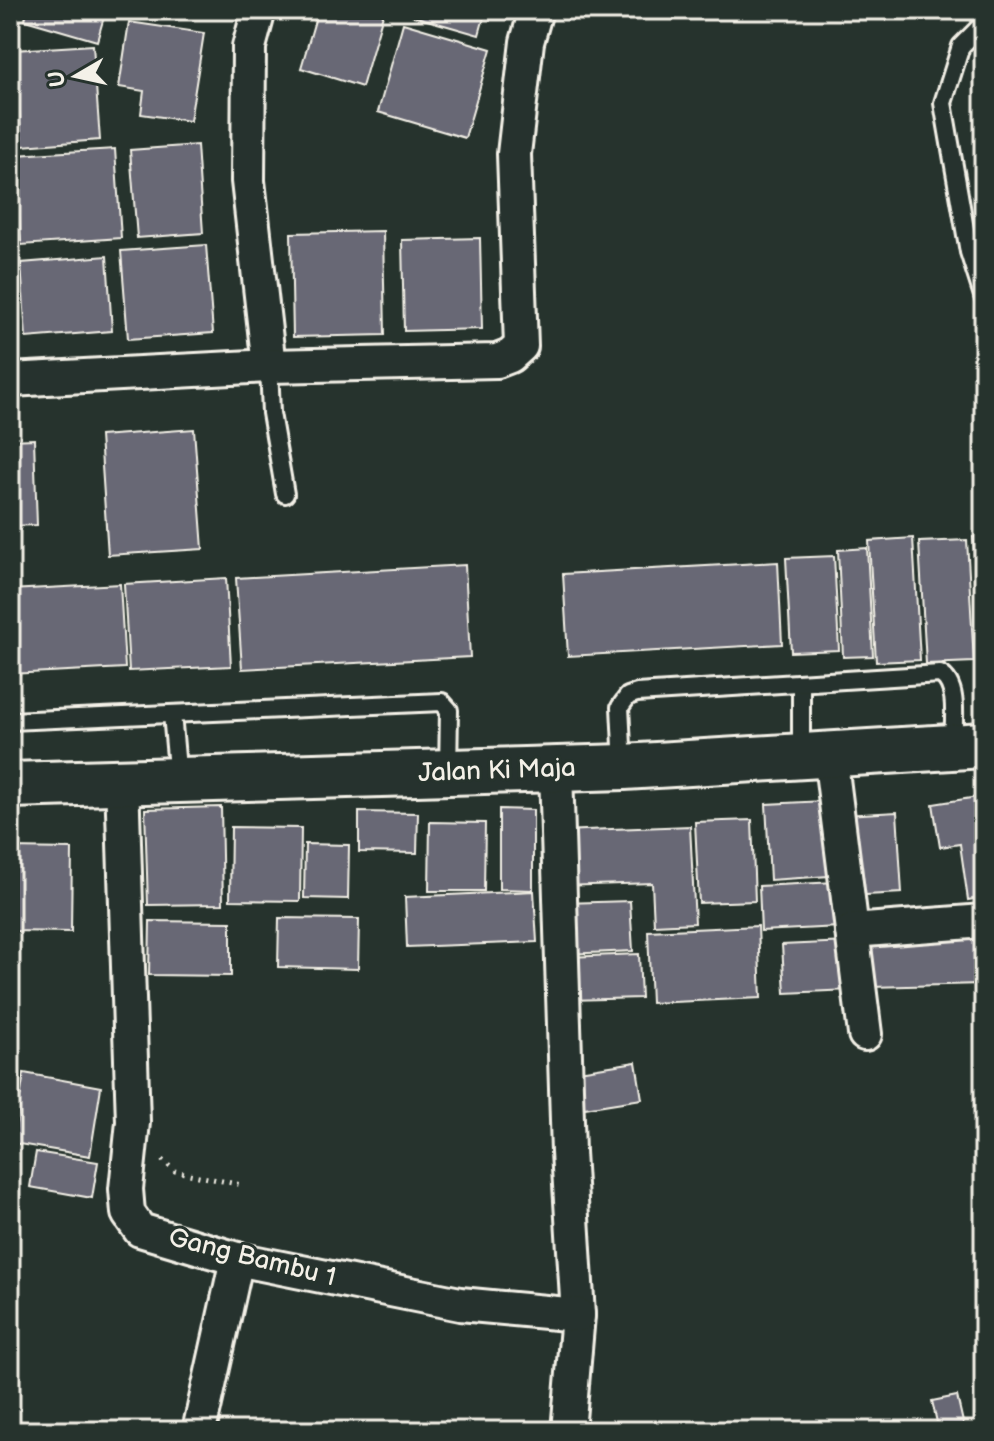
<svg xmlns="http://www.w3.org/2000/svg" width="994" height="1441" font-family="'Balsamiq Sans',sans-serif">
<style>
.building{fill:#686874;stroke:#f4f1e8;stroke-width:2}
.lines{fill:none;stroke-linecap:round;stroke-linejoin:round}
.service-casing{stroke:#f4f1e8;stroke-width:22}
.minor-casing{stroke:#f4f1e8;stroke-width:38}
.secondary-casing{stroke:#f4f1e8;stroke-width:50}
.path{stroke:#f4f1e8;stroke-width:5;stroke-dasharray:2 6;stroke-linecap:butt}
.service{stroke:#26332d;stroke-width:16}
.minor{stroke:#26332d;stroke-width:32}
.secondary{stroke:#26332d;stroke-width:44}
.labels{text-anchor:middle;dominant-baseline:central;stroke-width:6;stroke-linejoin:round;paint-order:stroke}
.street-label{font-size:26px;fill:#f4f1e8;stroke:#26332d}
</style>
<rect width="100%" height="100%" fill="#26332d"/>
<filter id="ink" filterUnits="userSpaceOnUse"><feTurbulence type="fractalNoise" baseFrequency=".0125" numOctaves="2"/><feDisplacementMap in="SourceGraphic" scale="16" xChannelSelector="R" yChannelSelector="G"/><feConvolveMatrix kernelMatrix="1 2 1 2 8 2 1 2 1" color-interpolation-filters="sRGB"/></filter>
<g filter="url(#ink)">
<g class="building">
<path d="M27,10H106L97,41L25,20Z"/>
<path d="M318,10L384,11L362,87L301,68Z"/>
<path d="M415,10H486L479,35L413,16Z"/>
<path d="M129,22L204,33L190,121L141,114L144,91L119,87Z"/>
<path d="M403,23L491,49L465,138L378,112Z"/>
<path d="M93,45L100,140L22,146L14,50Z"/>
<path d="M197,145L203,233L137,238L130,150Z"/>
<path d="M115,149L121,238L21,245L15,155Z"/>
<path d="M383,231L385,335L293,337L291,233Z"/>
<path d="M480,238L482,329L404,331L402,240Z"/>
<path d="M206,245L213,333L128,339L121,251Z"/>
<path d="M107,256L112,331L26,338L21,263Z"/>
<path d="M194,429L203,549L108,555L100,436Z"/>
<path d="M34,439L37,525L10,526V440Z"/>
<path d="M973,537H984V662H981Z"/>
<path d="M913,538L920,660L876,662L869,541Z"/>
<path d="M967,540L974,662L926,664L919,542Z"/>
<path d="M867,548L873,656L843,657L838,550Z"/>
<path d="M834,556L839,650L791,652L786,558Z"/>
<path d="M778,562L782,644L568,656L563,574Z"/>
<path d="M465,565L470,657L242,669L236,578Z"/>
<path d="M226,578L231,666L129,671L124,584Z"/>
<path d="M120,584L125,668L10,674V590Z"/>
<path d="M984,796V897L968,900L960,844L940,847L933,804Z"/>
<path d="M824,801L829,876L770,880L766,804Z"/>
<path d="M221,807L223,904L148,905L145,809Z"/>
<path d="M499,809L533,810V890L499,889Z"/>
<path d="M359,812L418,813L417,853L359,852Z"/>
<path d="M897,812L902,893L848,896L844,815Z"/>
<path d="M752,820L755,901L699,903L695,822Z"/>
<path d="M430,822L485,823L484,891H429Z"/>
<path d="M690,826L695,923L654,925L652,883L562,886L560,831Z"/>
<path d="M231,827L301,828L300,901L230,900Z"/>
<path d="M305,844L349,845L348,899L304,898Z"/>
<path d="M10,848L72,849L71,932L10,931Z"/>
<path d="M836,882L839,927L761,931L759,886Z"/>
<path d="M534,891L537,942L407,947L405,897Z"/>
<path d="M630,901L633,951L566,954L564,903Z"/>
<path d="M279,918L359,919L358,969L278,967Z"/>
<path d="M150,921L231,922V976L149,975Z"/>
<path d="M758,926L761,998L651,1003L648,931Z"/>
<path d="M979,933L981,984L871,987L870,935Z"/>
<path d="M847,942L850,990L785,993L782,945Z"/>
<path d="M639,954L641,998L570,1000L568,957Z"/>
<path d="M636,1062L642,1099L578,1109L572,1072Z"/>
<path d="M24,1073L101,1087L90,1156L13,1143Z"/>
<path d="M36,1152L98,1162L92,1198L30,1187Z"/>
<path d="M957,1396L965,1431H939L932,1401Z"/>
</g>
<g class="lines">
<defs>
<g id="service">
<path d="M984,23L961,46L943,103L969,252L984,299"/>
<path d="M269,366L271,413L285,494"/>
<path d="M801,683V754"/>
<path d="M172,714L178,779"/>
<path d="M10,721L442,702L449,710L448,773"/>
<path d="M623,766L620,707L628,696L637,693L940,674C960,685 953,724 953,744"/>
</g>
<g id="minor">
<path d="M259,10L249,47L248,181L269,366"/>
<path d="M10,380L269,366L497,361L510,356L521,346L514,154L527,42L536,10"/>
<path d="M830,755L865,1034"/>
<path d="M556,770L568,1152L578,1315L568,1431"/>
<path d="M122,780L133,1122L126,1189L128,1213L140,1230L237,1259L460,1304L578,1315"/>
<path d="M852,931L984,921"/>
<path d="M199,1431L237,1259"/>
</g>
<path id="secondary" d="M10,785L624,767L984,745"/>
</defs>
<use href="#service" class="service-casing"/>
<use href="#minor" class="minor-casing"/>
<use href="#secondary" class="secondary-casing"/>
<path class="path" d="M162,1160L175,1171L241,1185"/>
<use href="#service" class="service"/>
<use href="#minor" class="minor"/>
<use href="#secondary" class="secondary"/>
</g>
</g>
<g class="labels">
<g class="street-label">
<text transform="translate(497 771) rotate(-2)">Jalan Ki Maja</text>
<text transform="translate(252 1258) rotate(14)">Gang Bambu 1</text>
</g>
</g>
<rect width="994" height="1441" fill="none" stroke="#26332d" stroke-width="40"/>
<rect x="20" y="20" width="954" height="1401" fill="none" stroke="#f4f1e8" stroke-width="3" filter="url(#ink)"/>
<g transform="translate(76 76) rotate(261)" stroke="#26332d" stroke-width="6" paint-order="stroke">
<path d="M0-6L14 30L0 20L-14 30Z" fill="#f4f1e8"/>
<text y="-12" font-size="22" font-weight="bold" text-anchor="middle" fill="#f4f1e8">U</text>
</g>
</svg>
